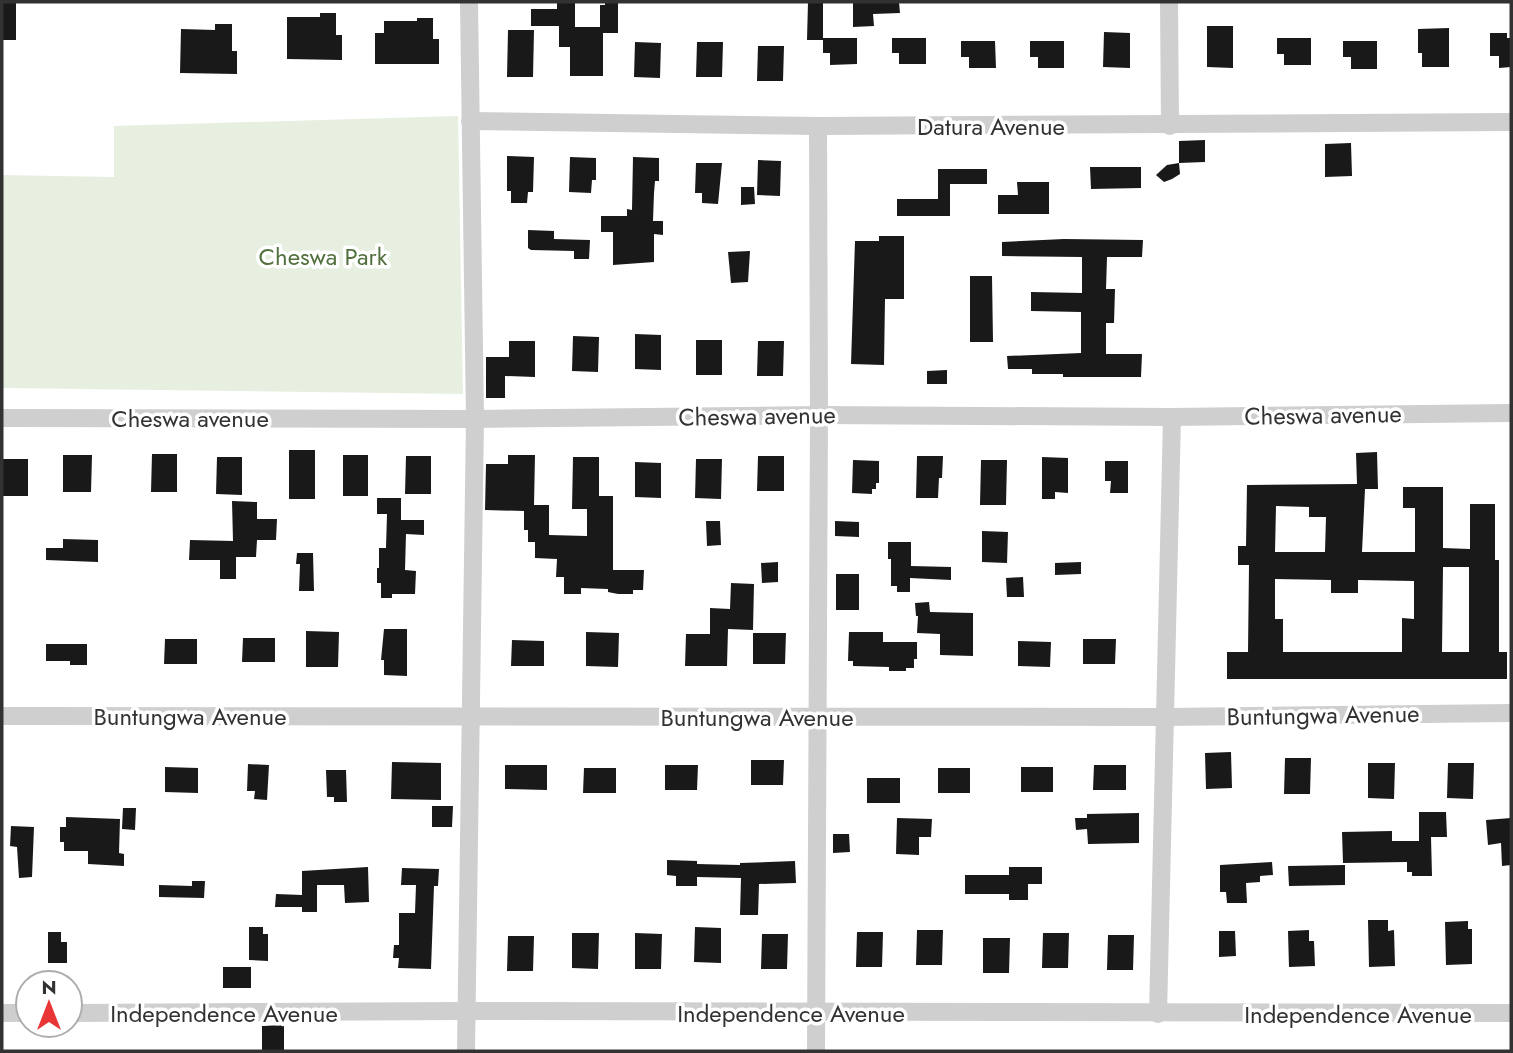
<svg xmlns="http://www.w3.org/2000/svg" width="1513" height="1053" font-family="Jost,sans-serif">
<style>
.green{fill:#e7efe1}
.building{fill:#191919;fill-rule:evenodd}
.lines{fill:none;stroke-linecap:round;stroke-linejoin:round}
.minor{stroke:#cfcfcf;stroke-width:18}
.labels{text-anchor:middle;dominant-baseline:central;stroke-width:7;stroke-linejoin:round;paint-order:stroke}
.street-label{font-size:24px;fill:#323232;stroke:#fff}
.park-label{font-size:24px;fill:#52703e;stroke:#fff}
</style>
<rect width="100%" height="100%" fill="#fff"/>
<path class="green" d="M458,116L463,394L2,388V175L114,177V126Z"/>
<g class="building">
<rect x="2" y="2" width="14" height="38"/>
<path d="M557,2H575V27H600V5H605V2H618V33H603V76H570V47H559V26H531V9H557Z"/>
<path d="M808,2H823V40H807Z"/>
<path d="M853,2H899L900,13L873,14L874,26L853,27Z"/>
<path d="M320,13H336V35H342V60L287,59V17H320Z"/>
<path d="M417,18H433V39H439V64H375V33H384V21H417Z"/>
<path d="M215,24H232V51H237V74L180,73L181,29L215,30Z"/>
<path d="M1207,26H1233V68L1207,67Z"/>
<path d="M1449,28V67H1422V53H1418V29Z"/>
<path d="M508,30H534L533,77H507Z"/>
<path d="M1104,32L1130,33V68L1103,67Z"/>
<path d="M1490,33H1507V38H1511V67L1499,68V56H1490Z"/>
<path d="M823,38H857V64L830,65V53H823Z"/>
<path d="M892,38H926V64H899V53H892Z"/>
<path d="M1277,38H1311V65H1284V54H1277Z"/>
<path d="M961,41H995L996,68H969V57H961Z"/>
<path d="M1030,41H1064V68H1038V57H1030Z"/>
<path d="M1343,41H1377V69H1351V57H1343Z"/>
<path d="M635,42L661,43L660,78L634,77Z"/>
<path d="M697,42H723L722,77H696Z"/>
<path d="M758,46H784L783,81H757Z"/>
<path d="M1205,140V162L1179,163V141Z"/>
<path d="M1351,143L1352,176L1325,177V144Z"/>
<path d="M507,156L534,157L533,192H528L527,203H511V191H507Z"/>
<path d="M570,157L596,158V180H592L591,193L569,192Z"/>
<path d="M633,157L659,158V181H655L654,193L653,221H663V235L654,234V262L613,265V232H601V216H627V209L632,210Z"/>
<path d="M758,160L781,161L780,196L757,195Z"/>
<path d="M696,163H722L718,204L702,203V193H695Z"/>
<path d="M1179,163L1180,174L1172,179L1164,182L1156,175L1167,165Z"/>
<path d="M1090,167H1141V188L1091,189Z"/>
<path d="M938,169H987V184H950V216H897V199H938Z"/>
<path d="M1017,182H1049V214H998V195H1018Z"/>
<path d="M741,187H754L755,204L741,205Z"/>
<path d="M528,230L554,231V239L590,240L589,259H574V251L531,250L528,248Z"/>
<path d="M879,236H904V299H885L884,365L851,364L855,241H879Z"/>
<path d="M1064,239L1143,240L1142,257H1107L1106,289H1115L1114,323H1106V354H1142L1141,377H1063V374H1032V369H1008L1007,356L1081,353V312L1031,311V292L1082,293V257L1002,256V242Z"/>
<path d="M750,251L748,282L731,283L728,252Z"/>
<path d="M970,276H992L993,342H970Z"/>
<path d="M635,334L661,335V370L635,369Z"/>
<path d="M573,336L599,337L598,372L572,371Z"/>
<rect x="696" y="340" width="26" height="35"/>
<path d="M509,341H535V377L505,376V398H486V357H509Z"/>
<path d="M758,341H784L783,376H757Z"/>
<path d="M947,370V384H927V371Z"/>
<rect x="289" y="450" width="26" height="49"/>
<path d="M1377,452L1378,489H1365L1362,552H1415V508H1403V487H1443V548L1470,549V504H1495V560H1499V652H1507V679H1227V652H1248L1249,565H1238V546H1246L1247,485L1357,484L1356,453ZM1276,506L1309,507V517H1326L1325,552H1275ZM1443,567H1469V652H1442ZM1275,579L1331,580V593H1358V580L1414,581V619L1402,618V652H1283V619H1275Z"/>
<path d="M152,454H177V492H151Z"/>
<path d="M63,455H92L91,492H63Z"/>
<rect x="343" y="455" width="25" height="41"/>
<path d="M508,455H535L534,505H549V535L587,536V509H572L573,457H599V496H613V570H644L643,590H633V594H618L608,592V589L581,588V594H564V577H556L557,559L535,558V542H528V530H524V511L485,510L486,464H508Z"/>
<path d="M406,456H431V494H405Z"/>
<path d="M758,456H784V491H757Z"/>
<path d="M917,456H943L942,478H939L938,498H916Z"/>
<path d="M217,457H242V495L216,494Z"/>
<path d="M1042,457L1068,458V493L1055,492V499H1042Z"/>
<rect x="2" y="459" width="26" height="37"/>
<path d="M696,459H722L721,499L695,498Z"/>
<path d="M853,460L879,461V483H876V489H872V494L852,493Z"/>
<path d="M981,460H1007L1006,505H980Z"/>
<path d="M1105,461H1128V493H1110L1111,481H1105Z"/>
<path d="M635,462L661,463V498L635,497Z"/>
<path d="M377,498H401V520H424V535L406,534L405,570L416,571L415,594H392V598H381V583H377V568H379V548H386L387,514H377Z"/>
<path d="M232,501L257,502V519H277L276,540H257L256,557H236V579H220V560H189L190,540L233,541Z"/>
<path d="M706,521H720L721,545L707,546Z"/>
<path d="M835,521L859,522V537L835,536Z"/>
<path d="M982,531L1008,532L1007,563L982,562Z"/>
<path d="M63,539L98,540V562L46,560V548H63Z"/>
<path d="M888,542H911V566L951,567V580L910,578V592H897V586H891V559H888Z"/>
<path d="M297,553H313L314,591H299L300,564H296Z"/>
<path d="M778,562V582L762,583L761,563Z"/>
<path d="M1081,562V574L1055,575V563Z"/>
<rect x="836" y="574" width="23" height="36"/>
<path d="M1023,577L1024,597H1007L1006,578Z"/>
<path d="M731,583L754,584L753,630L728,629L727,666H685L686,634H710V608L730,609Z"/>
<path d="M929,602L930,612L973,613V656L940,655V634L917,633L918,616H916L915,603Z"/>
<path d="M384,629H407V676L384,675V660H381Z"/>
<path d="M306,631L339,632L338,667H306Z"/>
<path d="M586,632L619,633L618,667L586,666Z"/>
<path d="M849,632H883V642H917V659H914V668H906V671H889V667L853,666V661H848Z"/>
<path d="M753,633H786L785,664H753Z"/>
<path d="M243,638H275V662H242Z"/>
<path d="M165,639H197V664H164Z"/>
<path d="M1083,639H1116L1115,664H1083Z"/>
<path d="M512,640L544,641V666H511Z"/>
<path d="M1018,641L1051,642L1050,667L1018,666Z"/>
<path d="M46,644H87V665H70V661H46Z"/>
<path d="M1231,752L1232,788L1206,789L1205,753Z"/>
<path d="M1285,758H1311L1310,794H1284Z"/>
<path d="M751,760H784L783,785H751Z"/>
<path d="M392,762L441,763V800L391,799Z"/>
<path d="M1368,763H1395L1394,799L1368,798Z"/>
<path d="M1448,763H1474L1473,799L1447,798Z"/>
<path d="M248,764L269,765L267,800L254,799L255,791H247Z"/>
<path d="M505,765H547V790L505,789Z"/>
<path d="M665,765H698L697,790H665Z"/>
<path d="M1094,765H1126V790H1093Z"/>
<path d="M165,767L198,768V793L165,792Z"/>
<rect x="1021" y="767" width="32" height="25"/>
<path d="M584,768H616V793H583Z"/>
<rect x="938" y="768" width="32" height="25"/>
<path d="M326,770H346L347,802H334V797H327Z"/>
<rect x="867" y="778" width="33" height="25"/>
<path d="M432,806H453L452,827H432Z"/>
<path d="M123,808H136L135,830L122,829Z"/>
<path d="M1419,812H1446L1447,837H1431L1432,876H1412V872H1407V862L1343,863L1342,832L1392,831V841H1419Z"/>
<path d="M1139,813V843L1088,844L1087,829L1076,830L1075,818H1087V814Z"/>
<path d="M66,817L120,819L119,853L124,854V866L88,864V851H64V842H60V827H66Z"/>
<path d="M897,818L932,819L931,837H919V855L896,854Z"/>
<path d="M1511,818V865L1502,866L1501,843L1488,845L1486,820Z"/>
<path d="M11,826L34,827L32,877L19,878L17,847L10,846Z"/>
<path d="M833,834H849L850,852L833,853Z"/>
<path d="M667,860L697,861V864L740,865V863L795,861L796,883L759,884L758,915H740L741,878L697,877V886H676V876L667,875Z"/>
<path d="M1272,862L1273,875L1260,876V882L1246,883L1247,903H1227L1226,892H1220V865Z"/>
<path d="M1345,865V885L1289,886L1288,866Z"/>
<path d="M368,867L369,902L345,903L344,885H317V912H302V907H275L276,894L302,895V871Z"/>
<path d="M1009,867H1042V884H1028V900H1009V894H965V875H1009Z"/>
<path d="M402,868L439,869L438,886H434L431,969L398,968L399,958H393L394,945H399V913H415L416,885H401Z"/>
<path d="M192,881H205L204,898L159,897V885L192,886Z"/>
<path d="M1368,920H1388V931L1394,930L1395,966L1369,967Z"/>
<path d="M1468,921V929H1472V964L1446,965L1445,922Z"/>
<path d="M249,927H263V934H268V961L249,960Z"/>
<path d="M695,927L721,928V963L694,962Z"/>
<path d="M917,930H943L942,965H916Z"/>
<path d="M1309,930V941H1314L1315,966L1289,967L1288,931Z"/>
<path d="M1219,931H1235L1236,956L1219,957Z"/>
<path d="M48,932H61V942H67V963H48Z"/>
<path d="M857,932H883L882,967H856Z"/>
<path d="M572,933H599L598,969L572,968Z"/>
<path d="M635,933L662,934L661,969H635Z"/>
<path d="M1043,933H1069L1068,968H1042Z"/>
<path d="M762,934H788L787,969H761Z"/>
<path d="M1108,935H1134L1133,970H1107Z"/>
<path d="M508,936H534L533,971H507Z"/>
<path d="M983,938H1010L1009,973H983Z"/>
<rect x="223" y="967" width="28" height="21"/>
<path d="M284,1025V1051H262V1026Z"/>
</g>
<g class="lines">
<g class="minor">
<path d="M1169,2L1170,126"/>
<path d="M470,121L818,126L1511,122"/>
<path d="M2,418L475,419L819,415L1172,417L1511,413"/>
<path d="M2,716L1164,717L1511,713"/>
<path d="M2,1013H28"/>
<path d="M70,1013L466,1011L1511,1013"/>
<path d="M1158,1014L1172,417"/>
<path d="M466,1051L475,419L469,2"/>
<path d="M816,1051L819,415L818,126"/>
</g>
</g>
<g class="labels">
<g class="street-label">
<text x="991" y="126">Datura Avenue</text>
<text transform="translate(1323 415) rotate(-1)">Cheswa avenue</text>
<text transform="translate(757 416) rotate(-1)">Cheswa avenue</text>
<text x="190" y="418">Cheswa avenue</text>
<text transform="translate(1323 715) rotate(-1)">Buntungwa Avenue</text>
<text x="190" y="716">Buntungwa Avenue</text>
<text x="757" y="717">Buntungwa Avenue</text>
<text x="224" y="1013">Independence Avenue</text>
<text x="791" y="1013">Independence Avenue</text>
<text x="1358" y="1014">Independence Avenue</text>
</g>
<g class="park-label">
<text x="323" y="256">Cheswa Park</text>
</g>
</g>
<rect width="1513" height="1053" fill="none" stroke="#323232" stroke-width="7"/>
<g transform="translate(49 1004)"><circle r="33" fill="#ffffff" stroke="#adadad" stroke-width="2"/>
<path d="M0-5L12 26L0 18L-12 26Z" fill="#e83637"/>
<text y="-10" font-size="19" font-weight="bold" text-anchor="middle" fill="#323232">N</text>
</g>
</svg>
